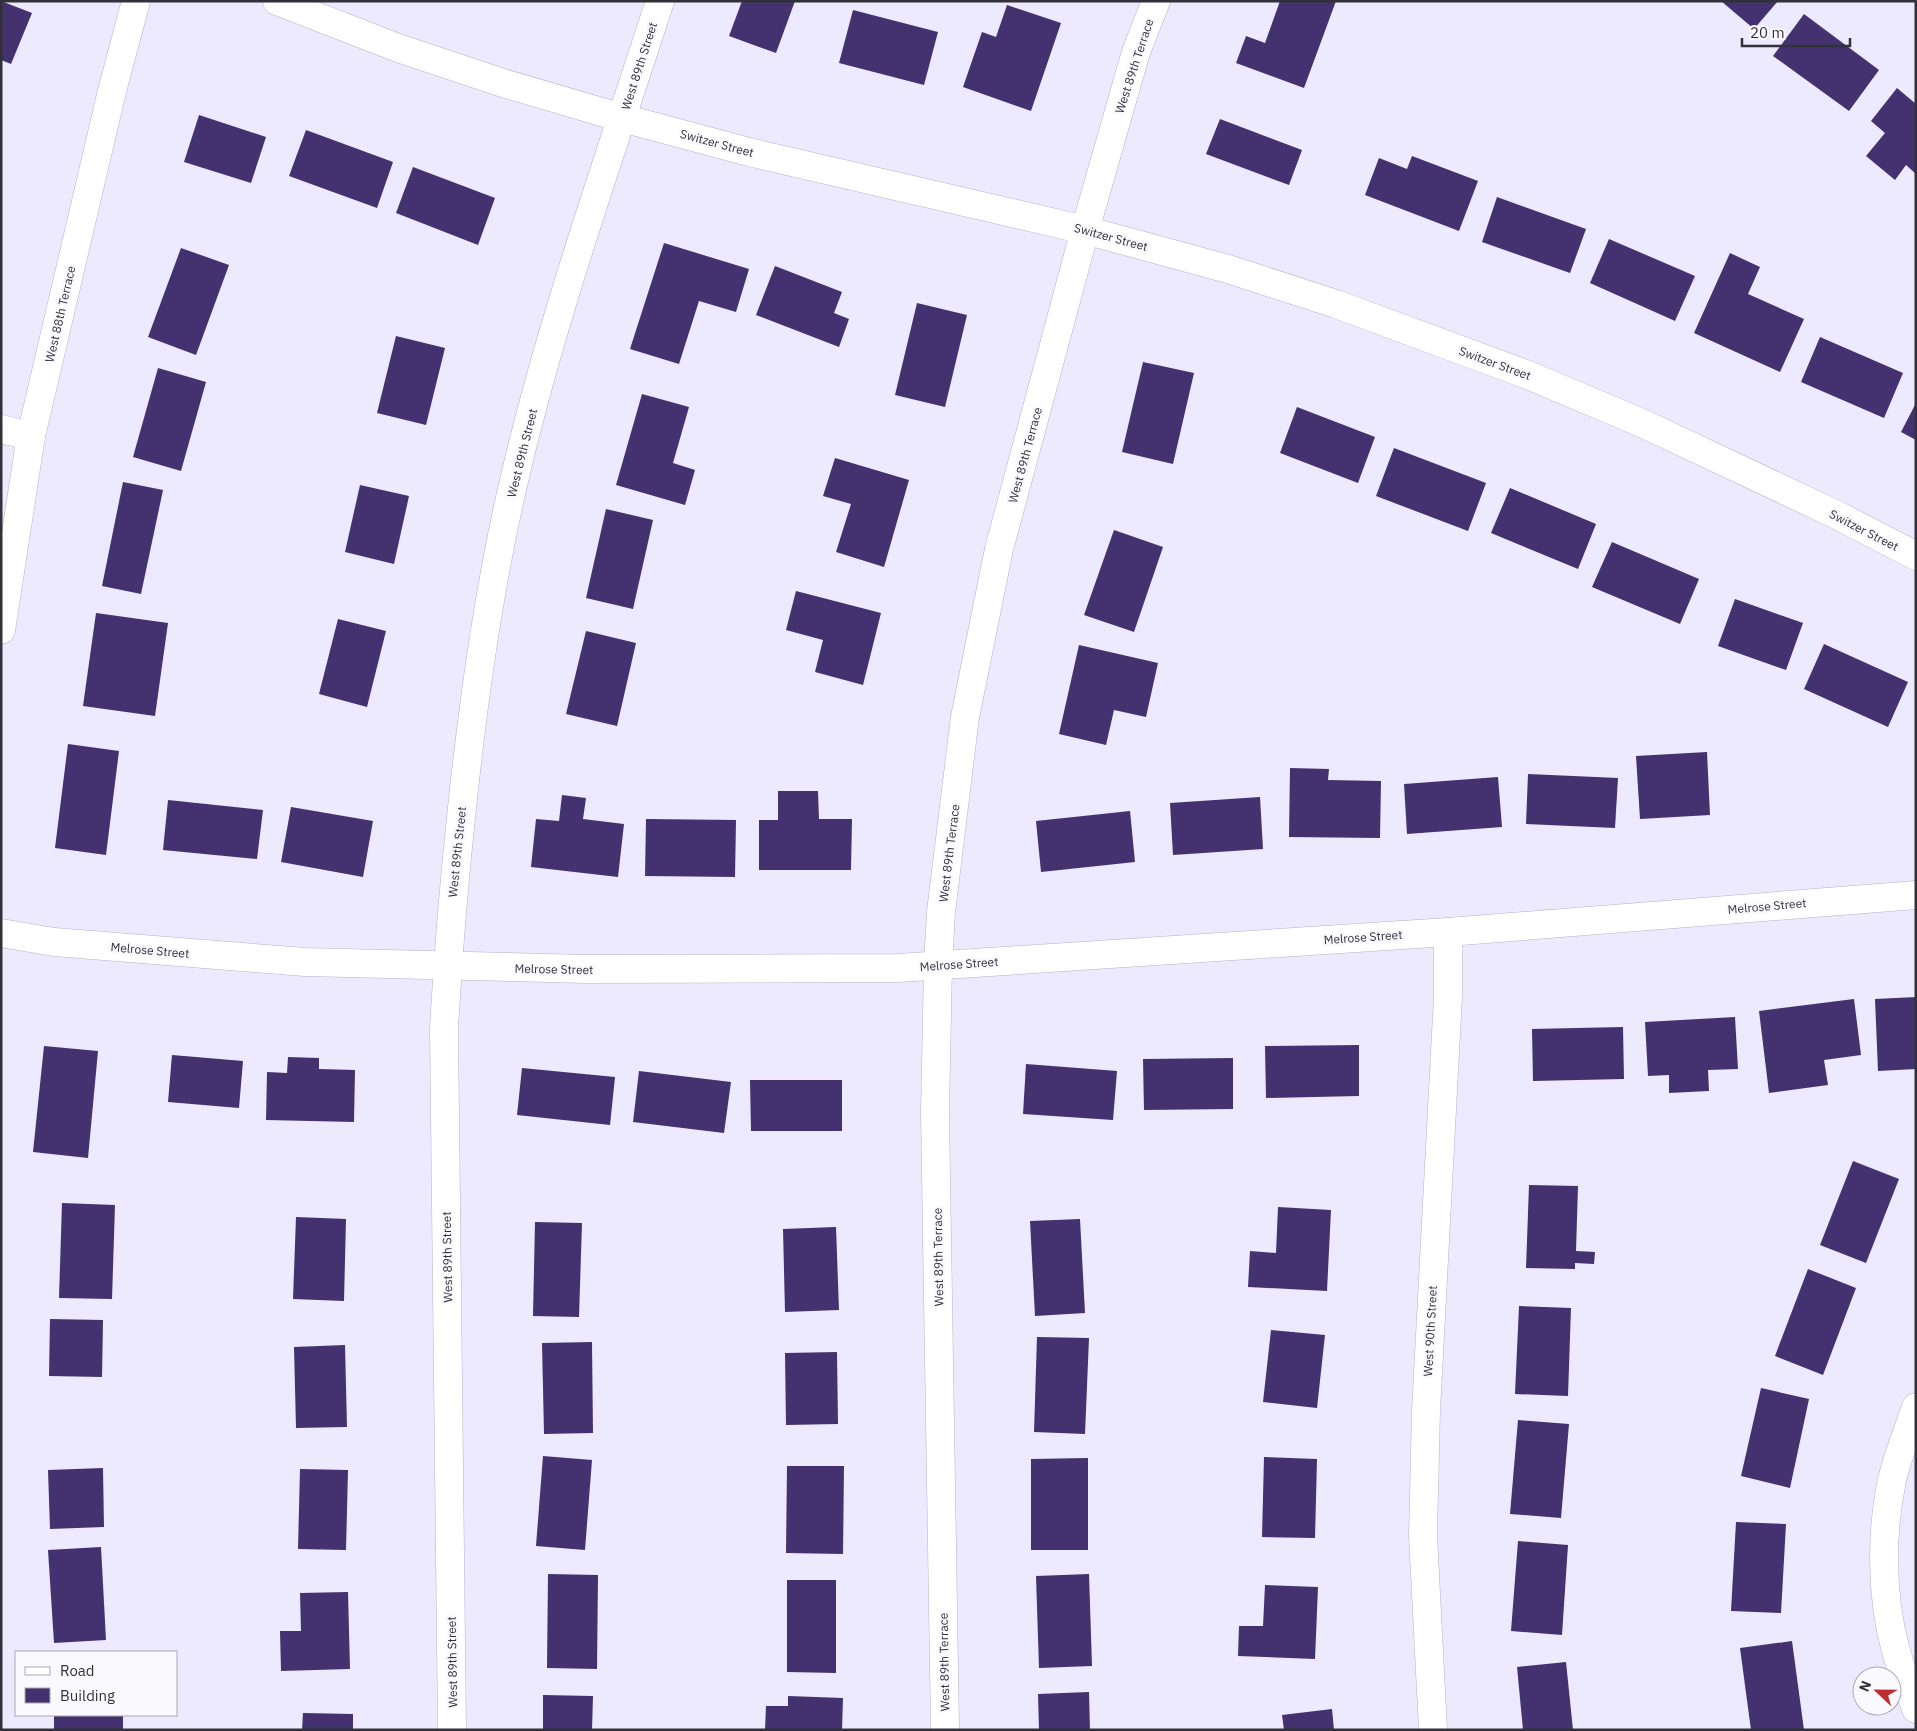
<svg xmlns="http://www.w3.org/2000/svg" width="1917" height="1731" font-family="'IBM Plex Sans',sans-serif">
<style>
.building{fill:#43326f}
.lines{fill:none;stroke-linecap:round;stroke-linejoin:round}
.minor-casing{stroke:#b5b2c6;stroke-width:29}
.minor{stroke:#fff;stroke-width:28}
.labels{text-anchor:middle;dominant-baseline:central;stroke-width:5;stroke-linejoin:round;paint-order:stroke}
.street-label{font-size:12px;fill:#323139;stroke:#faf9fd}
</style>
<rect width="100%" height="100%" fill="#ede9ff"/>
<g class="building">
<path d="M1,1L32,13L11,64L1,60Z"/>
<path d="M742,1H795L776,53L729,36Z"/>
<path d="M1280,1H1336L1304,88L1236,63L1246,36L1265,43Z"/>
<path d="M1721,1H1778L1754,29Z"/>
<path d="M1007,5L1061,23L1031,111L963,87L982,32L996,37Z"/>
<path d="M853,10L938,32L924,85L839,63Z"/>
<path d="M1804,14L1879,70L1849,111L1773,56Z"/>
<path d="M1897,88L1916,104V174L1906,165L1895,180L1866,156L1885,133L1871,121Z"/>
<path d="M199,115L266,137L251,183L184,162Z"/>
<path d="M1220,119L1302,150L1289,185L1206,154Z"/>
<path d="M306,130L393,162L377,208L289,176Z"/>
<path d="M1412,156L1478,181L1459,231L1365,195L1379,158L1407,169Z"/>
<path d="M413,167L495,198L478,245L396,213Z"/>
<path d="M1497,197L1586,229L1570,273L1482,242Z"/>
<path d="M1609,239L1695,276L1675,321L1590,283Z"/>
<path d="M664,243L749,269L736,312L699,301L679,364L630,349Z"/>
<path d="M181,248L229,265L196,355L148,337Z"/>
<path d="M1730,253L1760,267L1748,294L1804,319L1780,372L1694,333Z"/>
<path d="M775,266L842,292L834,313L849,319L839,347L756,315Z"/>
<path d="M917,303L967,315L945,407L895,395Z"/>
<path d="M396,336L445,348L426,425L377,413Z"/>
<path d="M1820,337L1903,373L1884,418L1801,382Z"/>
<path d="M1143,362L1194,373L1173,464L1122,452Z"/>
<path d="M158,368L206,382L181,471L133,457Z"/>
<path d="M642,394L689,407L673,463L695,470L685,505L616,485Z"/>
<path d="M1916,403V440L1901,432Z"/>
<path d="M1297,407L1375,437L1358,483L1280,453Z"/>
<path d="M1394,448L1486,483L1468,531L1376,496Z"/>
<path d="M835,458L909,480L884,567L836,552L851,504L823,496Z"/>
<path d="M123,482L163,490L141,594L102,586Z"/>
<path d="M360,485L409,496L394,564L345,552Z"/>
<path d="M1510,488L1596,524L1578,569L1491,533Z"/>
<path d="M606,509L653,520L633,609L586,598Z"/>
<path d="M1114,530L1163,547L1134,632L1084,615Z"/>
<path d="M1612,542L1699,579L1680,624L1592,587Z"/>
<path d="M796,591L881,613L863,685L815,672L823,640L786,630Z"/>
<path d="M1735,599L1803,623L1786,670L1718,646Z"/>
<path d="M96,613L168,623L155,716L83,706Z"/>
<path d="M338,619L386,631L367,707L319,694Z"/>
<path d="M586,631L636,643L617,726L566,714Z"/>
<path d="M1824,644L1908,682L1888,727L1804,689Z"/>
<path d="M1079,645L1158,663L1146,717L1114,710L1106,745L1059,734Z"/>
<path d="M68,744L119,751L106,855L55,848Z"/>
<path d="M1707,752L1710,815L1640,819L1636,756Z"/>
<path d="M1290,768L1329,769L1328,780L1381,781L1380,838L1289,837Z"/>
<path d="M1528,774L1618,778L1615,828L1526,824Z"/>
<path d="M1498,777L1502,827L1407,834L1404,784Z"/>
<path d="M778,791H818L819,819H852L851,870H759V820H778Z"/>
<path d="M562,795L586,798L583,819L624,824L618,877L531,867L536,819L559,821Z"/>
<path d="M1260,797L1263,849L1173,855L1170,803Z"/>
<path d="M168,800L263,810L257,859L163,850Z"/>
<path d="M291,807L373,821L363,877L281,862Z"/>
<path d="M1130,811L1135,862L1041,872L1036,821Z"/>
<path d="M646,819L736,820L735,877L645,876Z"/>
<path d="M1916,997V1069L1878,1071L1875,999Z"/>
<path d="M1854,999L1861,1055L1824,1060L1828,1085L1769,1093L1759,1011Z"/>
<path d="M1735,1017L1738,1069L1708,1070L1709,1091L1669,1093V1075L1648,1076L1645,1022Z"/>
<path d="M1623,1027L1624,1079L1533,1081L1532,1029Z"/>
<path d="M1359,1045V1096L1266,1098L1265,1046Z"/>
<path d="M44,1046L98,1051L88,1158L33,1152Z"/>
<path d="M172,1055L243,1061L239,1108L168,1102Z"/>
<path d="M288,1057L319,1058V1069L355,1070L354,1122L266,1120L267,1072L287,1073Z"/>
<path d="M1233,1058V1109L1144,1110L1143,1059Z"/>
<path d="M1026,1064L1117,1071L1113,1120L1023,1114Z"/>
<path d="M522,1068L615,1077L610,1125L517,1115Z"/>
<path d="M639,1071L731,1082L724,1133L633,1122Z"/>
<path d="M750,1080H842V1131H751Z"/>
<path d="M1853,1161L1899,1179L1866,1263L1820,1245Z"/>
<path d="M1529,1185L1578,1186L1576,1251L1595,1252L1594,1264L1575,1263V1269L1526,1268Z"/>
<path d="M62,1203L115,1205L112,1299L59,1298Z"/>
<path d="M1278,1207L1331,1210L1327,1291L1248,1287L1250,1251L1276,1253Z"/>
<path d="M296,1217L346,1219L344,1301L293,1299Z"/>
<path d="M1080,1219L1085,1313L1035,1316L1030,1221Z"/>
<path d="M535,1222L582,1223L579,1317L533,1316Z"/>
<path d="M836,1227L839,1310L785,1312L783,1229Z"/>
<path d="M1808,1269L1856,1288L1823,1375L1775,1356Z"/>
<path d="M1519,1306L1571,1308L1568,1396L1515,1394Z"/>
<path d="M50,1319L103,1320L102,1377L49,1376Z"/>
<path d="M1271,1330L1325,1335L1317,1408L1263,1402Z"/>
<path d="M1037,1337L1089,1338L1085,1434L1034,1432Z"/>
<path d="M592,1342L593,1433L544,1434L542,1343Z"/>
<path d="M345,1345L347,1427L296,1428L294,1347Z"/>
<path d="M837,1352L838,1424L786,1425L785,1353Z"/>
<path d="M1761,1388L1809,1399L1790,1488L1741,1476Z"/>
<path d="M1518,1420L1569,1424L1561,1518L1510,1514Z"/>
<path d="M543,1456L592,1460L585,1550L536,1546Z"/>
<path d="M1264,1457L1317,1459L1315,1538L1262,1537Z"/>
<path d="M1088,1458V1550H1031V1459Z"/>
<path d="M787,1466H844L843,1554L786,1553Z"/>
<path d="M103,1468L104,1527L50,1529L48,1470Z"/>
<path d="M300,1469L348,1470L346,1550L298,1549Z"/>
<path d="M1736,1522L1786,1524L1781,1613L1731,1611Z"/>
<path d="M1518,1541L1568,1545L1562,1635L1511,1631Z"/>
<path d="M101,1547L106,1640L54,1643L48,1550Z"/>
<path d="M548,1574L598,1575L597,1669L547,1668Z"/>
<path d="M1089,1574L1092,1666L1039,1668L1036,1576Z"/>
<path d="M787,1580H836V1673L787,1672Z"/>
<path d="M1265,1585L1318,1587L1315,1659L1238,1656L1239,1626H1263Z"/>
<path d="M348,1592L350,1669L281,1671L280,1631H301L300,1593Z"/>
<path d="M1792,1641L1804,1730H1751L1740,1648Z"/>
<path d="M1566,1662L1573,1730H1523L1517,1667Z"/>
<path d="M1089,1692L1090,1730H1039L1038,1694Z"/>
<path d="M543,1695L593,1696L592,1730H543Z"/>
<path d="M788,1696L843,1698L842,1730H765L766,1706H788Z"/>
<path d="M1332,1709L1334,1730H1284L1282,1715Z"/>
<path d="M303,1713L353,1714V1730H302Z"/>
<rect x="54" y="1715" width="69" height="15"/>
</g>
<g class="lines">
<defs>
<g id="minor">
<path d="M277,1L398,48L503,83L622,118L749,152L1085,230L1228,269L1336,304L1528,375L1644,424L1837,515L1916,556"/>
<path d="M1,429L31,436"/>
<path d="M1,630L31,436L112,91L136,1"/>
<path d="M1,933L54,942L305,962L587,969L898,968L1448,932L1916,895"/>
<path d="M1916,1407C1908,1431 1898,1455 1892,1480C1881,1531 1881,1596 1895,1647C1900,1668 1909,1688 1916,1709"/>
<path d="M452,1730L444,1029C448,955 454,882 462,808C474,693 490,579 517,468C555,309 610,156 660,1"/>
<path d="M945,1730L935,1113L938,965L941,912L965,717L999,549L1085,230L1136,52L1156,1"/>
<path d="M1433,1730L1423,1535L1426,1411L1448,996V932"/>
</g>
</defs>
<use href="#minor" class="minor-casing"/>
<use href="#minor" class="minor"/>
</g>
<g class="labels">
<g class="street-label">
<text transform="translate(639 66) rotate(-72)">West 89th Street</text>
<text transform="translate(1134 66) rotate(-72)">West 89th Terrace</text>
<text transform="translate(717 143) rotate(15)">Switzer Street</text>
<text transform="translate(1111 237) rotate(15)">Switzer Street</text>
<text transform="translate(60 314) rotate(-77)">West 88th Terrace</text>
<text transform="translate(1495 363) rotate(20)">Switzer Street</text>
<text transform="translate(522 453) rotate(-76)">West 89th Street</text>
<text transform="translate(1025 455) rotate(-75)">West 89th Terrace</text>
<text transform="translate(1864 530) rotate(27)">Switzer Street</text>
<text transform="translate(457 852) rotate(-84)">West 89th Street</text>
<text transform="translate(949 853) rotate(-83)">West 89th Terrace</text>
<text transform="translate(1767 906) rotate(-5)">Melrose Street</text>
<text transform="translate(1363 937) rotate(-4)">Melrose Street</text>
<text transform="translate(150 950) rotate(5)">Melrose Street</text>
<text transform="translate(959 964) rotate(-4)">Melrose Street</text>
<text transform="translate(554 969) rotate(1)">Melrose Street</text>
<text transform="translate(447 1257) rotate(-91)">West 89th Street</text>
<text transform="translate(938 1257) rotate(-91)">West 89th Terrace</text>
<text transform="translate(1430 1331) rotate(-87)">West 90th Street</text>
<text transform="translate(452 1662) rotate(-91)">West 89th Street</text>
<text transform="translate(944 1662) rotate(-91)">West 89th Terrace</text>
</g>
</g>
<rect width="1917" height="1731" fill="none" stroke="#323139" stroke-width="5"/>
<rect x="15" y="1651" width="162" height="65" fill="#faf9fd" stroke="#aaa9af"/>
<rect x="25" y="1667" width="25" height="8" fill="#ffffff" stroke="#aaa9af"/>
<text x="60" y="1676" font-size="15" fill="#323139">Road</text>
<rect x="25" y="1688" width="25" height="15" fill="#43326f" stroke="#aaa9af"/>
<text x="60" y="1701" font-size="15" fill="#323139">Building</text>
<g transform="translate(1877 1691) rotate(292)"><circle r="24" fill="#faf9fd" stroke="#aaa9af"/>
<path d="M0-4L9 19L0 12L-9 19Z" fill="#be2f32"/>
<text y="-8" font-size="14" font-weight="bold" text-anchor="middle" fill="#323139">N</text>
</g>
<path d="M1742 38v8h108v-8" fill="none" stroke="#323139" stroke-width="2.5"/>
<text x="1750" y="38" font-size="15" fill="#323139" stroke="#faf9fd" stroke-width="4" paint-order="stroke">20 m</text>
</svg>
